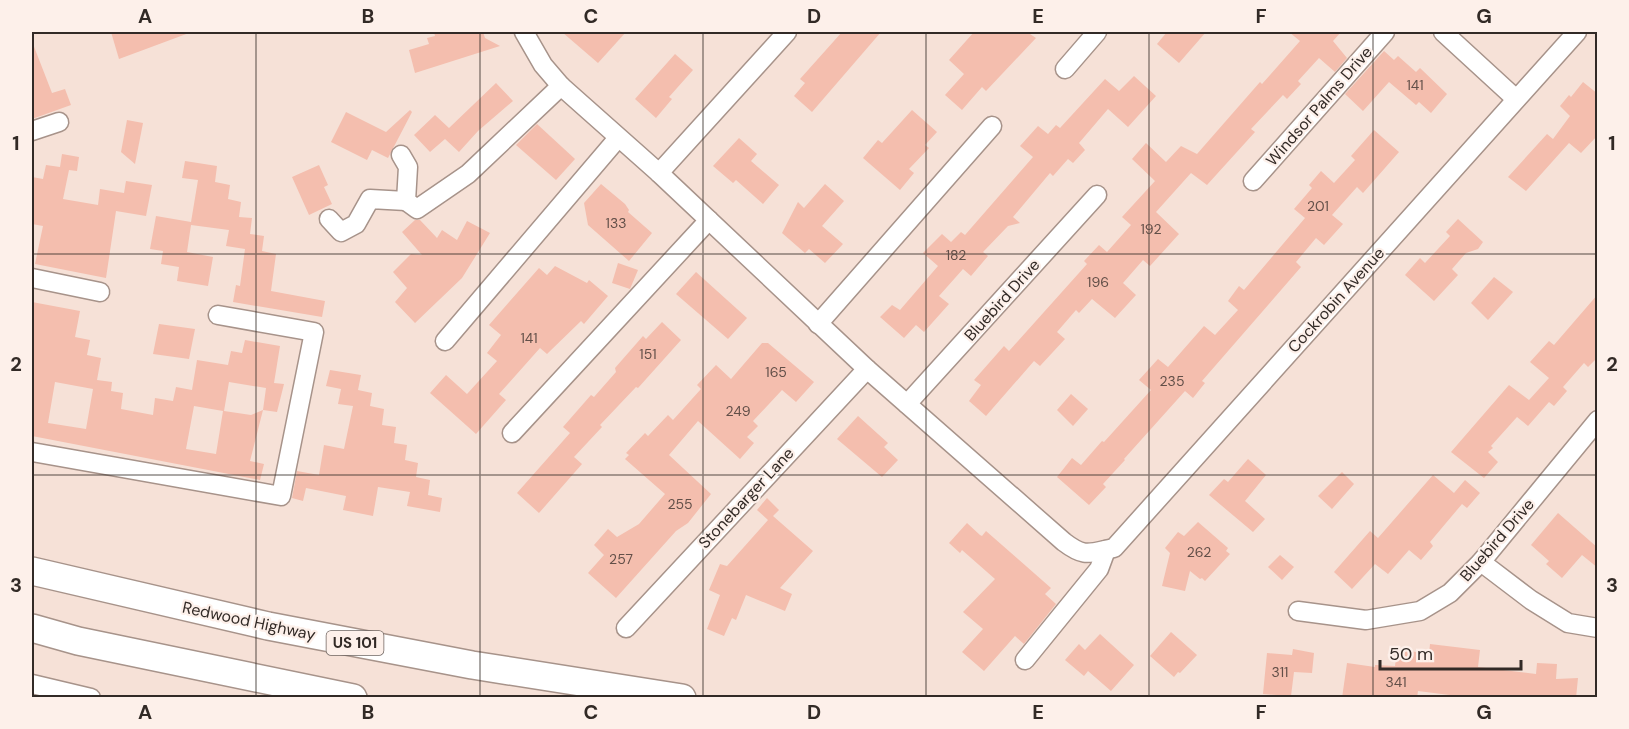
<svg xmlns="http://www.w3.org/2000/svg" width="1629" height="729" font-family="'DM Sans',sans-serif">
<style>
.building{fill:#f4beae;fill-rule:evenodd}
.lines{fill:none;stroke-linecap:round;stroke-linejoin:round}
.minor-casing{stroke:#a7938a;stroke-width:21}
.highway-casing{stroke:#a7938a;stroke-width:30}
.minor{stroke:#fff;stroke-width:18}
.highway{stroke:#fff;stroke-width:27}
.grid{fill:none;stroke:#322a26;stroke-width:1.5;stroke-opacity:0.55}
.labels{text-anchor:middle;dominant-baseline:central;stroke-width:4.5;stroke-linejoin:round;paint-order:stroke}
.number-label{font-size:14px;fill:#624f48}
.shield{fill:#fdf0ea;stroke:#6f6561;stroke-width:1.5}
.shield-label{font-size:15px;font-weight:bold;fill:#322a26}
.street-label{font-size:16px;fill:#322a26;stroke:#fdf0ea}
.neatline{fill:none;stroke:#322a26;stroke-width:2}
.grid-label{font-size:20px;text-anchor:middle;font-weight:bold;fill:#322a26}
</style>
<rect width="100%" height="100%" fill="#f6e1d7"/>
<g class="building">
<path d="M111,32H189V33L119,59Z"/>
<path d="M434,32H483L485,38L500,46L415,73L409,50L429,44L427,38L435,36Z"/>
<path d="M562,32H626L598,63Z"/>
<path d="M842,32H881L812,112L794,96L805,83L800,79Z"/>
<path d="M974,32H1027L1036,38L986,91L982,87L962,110L945,95L964,74L949,60Z"/>
<path d="M1167,32H1206L1179,63L1157,44Z"/>
<path d="M1289,32H1341L1333,41L1347,58L1335,72L1319,58L1298,81L1301,84L1287,99L1283,95L1251,129L1255,132L1207,185L1191,173L1156,212L1179,234L1150,266L1143,260L1123,283L1136,295L1115,318L1092,299L1079,313L1076,310L1057,332L1065,339L1040,366L1034,361L986,416L969,401L981,385L974,380L1004,346L1009,351L1087,264L1084,261L1099,245L1107,252L1131,225L1122,217L1155,181L1132,159L1146,143L1166,162L1181,146L1197,154L1260,82L1262,84L1300,41Z"/>
<path d="M32,44H33L52,93L65,89L71,105L32,119Z"/>
<path d="M1384,51L1394,60L1398,56L1416,72L1420,68L1447,94L1431,113L1419,102L1416,105L1389,82L1363,111L1345,94Z"/>
<path d="M675,54L693,70L669,97L672,99L656,118L635,99Z"/>
<path d="M1134,76L1156,96L1128,127L1108,109L1079,143L1085,150L1073,163L1068,159L1053,176L1050,173L1013,217L1020,223L1008,226L983,252L988,256L971,276L963,269L939,296L949,304L924,332L916,325L904,338L880,317L892,305L900,310L938,266L923,253L942,234L951,242L961,232L965,235L1033,157L1020,146L1038,126L1048,134L1056,125L1060,128L1105,79L1119,91Z"/>
<path d="M1583,82L1598,94V135L1581,153L1569,143L1526,191L1508,177L1547,134L1553,139L1570,116L1560,106L1569,95L1571,97Z"/>
<path d="M496,83L513,101L478,131L459,152L445,139L430,152L414,135L435,115L449,128Z"/>
<path d="M410,110L412,112L388,158L372,150L367,160L331,142L346,112L386,132Z"/>
<path d="M912,110L937,132L925,145L929,148L909,169L914,173L900,190L863,158L878,140L882,143Z"/>
<path d="M127,120L143,123L135,164L121,152Z"/>
<path d="M537,124L575,159L556,180L516,145Z"/>
<path d="M1374,130L1399,152L1363,193L1357,187L1332,215L1343,224L1324,245L1316,238L1296,262L1301,267L1202,381L1205,383L1193,398L1185,391L1124,459L1125,460L1103,484L1106,487L1089,505L1057,477L1072,458L1081,465L1102,441L1104,442L1151,390L1139,380L1158,359L1168,367L1204,326L1215,335L1238,310L1228,301L1239,286L1244,290L1305,218L1294,209L1312,188L1309,185L1321,171L1334,183L1355,160L1351,156Z"/>
<path d="M739,138L757,154L751,161L779,185L763,204L736,180L733,183L713,166Z"/>
<path d="M62,154L79,157L77,171L69,170L63,199L98,205L100,189L124,193L126,181L152,185L146,216L116,211L106,278L35,264L43,226L32,224V177L43,179L46,165L60,167Z"/>
<path d="M185,161L217,166L215,182L230,185L228,199L241,202L239,217L252,218L250,234L264,236L262,251L276,254L271,291L325,301L322,317L233,302L236,285L240,286L245,249L226,246L229,230L191,225L187,252L213,257L208,286L177,281L179,267L161,264L163,251L150,249L156,216L191,222L198,180L182,178Z"/>
<path d="M319,165L328,185L324,187L332,204L309,215L292,177Z"/>
<path d="M601,184L625,204L629,210L628,212L652,233L629,261L588,225L584,203Z"/>
<path d="M825,184L844,201L822,226L843,244L825,263L809,249L805,253L782,233L798,202L804,208Z"/>
<path d="M1458,219L1483,242L1478,249L1466,253L1452,269L1458,275L1434,301L1405,275L1420,258L1425,263L1450,236L1446,232Z"/>
<path d="M415,220H420L437,238L442,230L457,240L467,221L490,233L462,278L415,323L395,302L407,288L393,272L411,254L422,255L402,232Z"/>
<path d="M618,263L638,270L630,289L612,283Z"/>
<path d="M555,266L587,283L589,280L608,296L584,324L581,321L547,354L540,348L499,394L506,400L476,434L430,393L446,375L467,394L497,361L487,353L501,335L489,325L539,268L547,275Z"/>
<path d="M696,272L747,318L728,339L676,294Z"/>
<path d="M1494,277L1513,292L1488,320L1471,303Z"/>
<path d="M1598,294V357L1588,367L1584,363L1563,387L1567,391L1554,406L1549,402L1528,426L1517,417L1491,446L1493,448L1488,452L1498,462L1484,478L1451,452L1509,385L1529,400L1549,378L1530,362L1549,341L1554,345Z"/>
<path d="M32,302L80,311L75,337L90,340L87,355L101,358L97,380L112,382L111,391L123,393L121,409L153,415L155,398L173,401L176,387L192,390L197,360L228,365L231,351L242,353L245,340L280,346L274,383L284,384L277,412L263,410L250,461L264,464L260,480L32,436ZM55,382L93,389L86,429L48,423ZM229,382L266,388L263,410L251,415L224,411ZM194,406L223,411L216,454L186,449Z"/>
<path d="M662,322L681,340L638,388L636,387L600,425L602,427L574,457L582,464L539,513L517,493L570,433L563,427L591,395L594,397L616,372L615,368L643,336L646,339Z"/>
<path d="M159,324L195,329L189,359L153,354Z"/>
<path d="M762,343H768L814,382L796,402L782,390L753,421L758,426L747,437L754,443L740,459L698,421L669,455L711,494L688,523L676,531L616,598L588,573L604,555L594,545L608,529L617,537L639,524L665,494L625,459L629,455L626,453L645,433L648,436L668,415L673,420L701,389L697,385L716,365L731,379Z"/>
<path d="M330,370L361,375L358,390L372,393L370,406L384,409L382,425L396,427L394,443L407,445L405,460L418,463L416,477L430,480L428,495L442,498L440,512L407,506L410,492L378,487L373,516L343,510L346,496L306,488L303,501L292,498L297,471L319,475L324,445L344,449L353,406L338,404L341,389L326,386Z"/>
<path d="M1071,394L1088,409L1073,426L1057,410Z"/>
<path d="M858,416L888,443L884,447L898,460L882,477L837,439Z"/>
<path d="M1248,459L1266,475L1245,501L1265,519L1253,532L1209,495L1224,479L1228,482Z"/>
<path d="M1342,472L1354,484L1332,509L1318,496Z"/>
<path d="M1433,475L1454,493L1465,480L1480,493L1467,508L1462,504L1430,542L1433,546L1421,560L1409,550L1388,574L1375,564L1352,589L1334,572L1370,531L1378,538Z"/>
<path d="M767,498L779,510L773,516L813,551L780,588L792,594L785,611L746,595L736,620L732,618L724,636L707,629L720,595L709,590L720,564L727,566L768,520L757,510Z"/>
<path d="M1558,513L1598,548V568L1582,555L1562,578L1546,564L1549,561L1531,545Z"/>
<path d="M1198,522L1228,548L1226,551L1230,554L1205,581L1202,578L1200,579L1190,571L1185,591L1162,586L1170,553L1165,548L1178,532L1184,536Z"/>
<path d="M967,523L980,535L982,536L986,531L1051,588L1045,594L1056,604L1024,644L1015,636L984,671L962,652L983,629L963,612L995,579L962,550L960,553L949,543Z"/>
<path d="M1280,555L1294,567L1282,580L1268,567Z"/>
<path d="M1171,632L1197,655L1180,673L1178,672L1174,677L1150,656Z"/>
<path d="M1100,634L1134,665L1111,691L1088,671L1084,676L1065,660L1079,644L1085,650Z"/>
<path d="M1430,644L1480,650L1478,667L1536,674L1537,663L1557,664L1556,679L1578,678L1576,698H1473L1418,691L1417,698H1342L1347,663L1375,667V665L1395,666L1397,649L1429,654Z"/>
<path d="M1293,649L1314,653L1312,673L1294,672L1291,696L1263,694L1267,653L1292,655Z"/>
</g>
<g class="lines">
<defs>
<g id="minor">
<path d="M524,32L543,65L561,86L659,173L867,369L1064,542C1085,558 1089,553 1114,548L1577,32"/>
<path d="M1443,32L1516,99"/>
<path d="M1065,69L1097,32"/>
<path d="M32,131L59,122"/>
<path d="M401,155L408,167L406,201L417,209L468,174L561,86"/>
<path d="M659,173L787,32"/>
<path d="M1253,181L1385,32"/>
<path d="M329,219L341,232L356,224L370,199L406,201"/>
<path d="M32,278L100,292"/>
<path d="M818,324L992,126"/>
<path d="M445,341L618,138"/>
<path d="M907,404L1097,195"/>
<path d="M512,433L709,220"/>
<path d="M32,452L281,496L314,332L218,315"/>
<path d="M1481,562L1531,600L1568,623L1598,628"/>
<path d="M1298,611L1366,620L1420,611L1450,593L1481,562L1598,420"/>
<path d="M626,628L867,369"/>
<path d="M1025,660L1099,569L1106,550"/>
<path d="M32,684L91,698"/>
</g>
<g id="highway">
<path d="M32,571L268,626L472,665L682,698"/>
<path d="M32,628L78,641L353,698"/>
</g>
</defs>
<use href="#minor" class="minor-casing"/>
<use href="#highway" class="highway-casing"/>
<use href="#minor" class="minor"/>
<use href="#highway" class="highway"/>
</g>
<path class="grid" d="M256,32V698M480,32V698M703,32V698M926,32V698M1149,32V698M1373,32V698M32,254H1598M32,475H1598"/>
<g class="labels">
<g class="number-label">
<text x="1415" y="85">141</text>
<text x="1318" y="206">201</text>
<text x="616" y="223">133</text>
<text x="1151" y="229">192</text>
<text x="956" y="255">182</text>
<text x="1098" y="282">196</text>
<text x="529" y="338">141</text>
<text x="648" y="354">151</text>
<text x="776" y="372">165</text>
<text x="1172" y="381">235</text>
<text x="738" y="411">249</text>
<text x="680" y="504">255</text>
<text x="1199" y="552">262</text>
<text x="621" y="559">257</text>
<text x="1280" y="672">311</text>
<text x="1396" y="682">341</text>
</g>
<rect class="shield" x="326.5" y="631" width="57" height="24" rx="4.5"/>
<g class="shield-label">
<text x="355" y="643">US 101</text>
</g>
<g class="street-label">
<text transform="translate(1319 106) rotate(-49)">Windsor Palms Drive</text>
<text transform="translate(1002 300) rotate(-48)">Bluebird Drive</text>
<text transform="translate(1336 300) rotate(-48)">Cockrobin Avenue</text>
<text transform="translate(746 498) rotate(-47)">Stonebarger Lane</text>
<text transform="translate(1497 540) rotate(-49)">Bluebird Drive</text>
<text transform="translate(249 621) rotate(12)">Redwood Highway</text>
</g>
</g>
<rect width="1629" height="729" fill="none" stroke="#fdf0ea" stroke-width="66"/>
<path d="M1380 660v9h141v-9" fill="none" stroke="#322a26" stroke-width="3"/>
<text x="1389" y="660" font-size="18" fill="#322a26" stroke="#fdf0ea" stroke-width="4.5" paint-order="stroke">50 m</text>
<rect x="33" y="33" width="1563" height="663" class="neatline"/>
<g class="grid-label">
<text x="145" y="23">A</text>
<text x="368" y="23">B</text>
<text x="591" y="23">C</text>
<text x="814" y="23">D</text>
<text x="1038" y="23">E</text>
<text x="1261" y="23">F</text>
<text x="1484" y="23">G</text>
<text x="16" y="150">1</text>
<text x="1612" y="150">1</text>
<text x="16" y="371">2</text>
<text x="1612" y="371">2</text>
<text x="16" y="592">3</text>
<text x="1612" y="592">3</text>
<text x="145" y="719">A</text>
<text x="368" y="719">B</text>
<text x="591" y="719">C</text>
<text x="814" y="719">D</text>
<text x="1038" y="719">E</text>
<text x="1261" y="719">F</text>
<text x="1484" y="719">G</text>
</g>
</svg>
